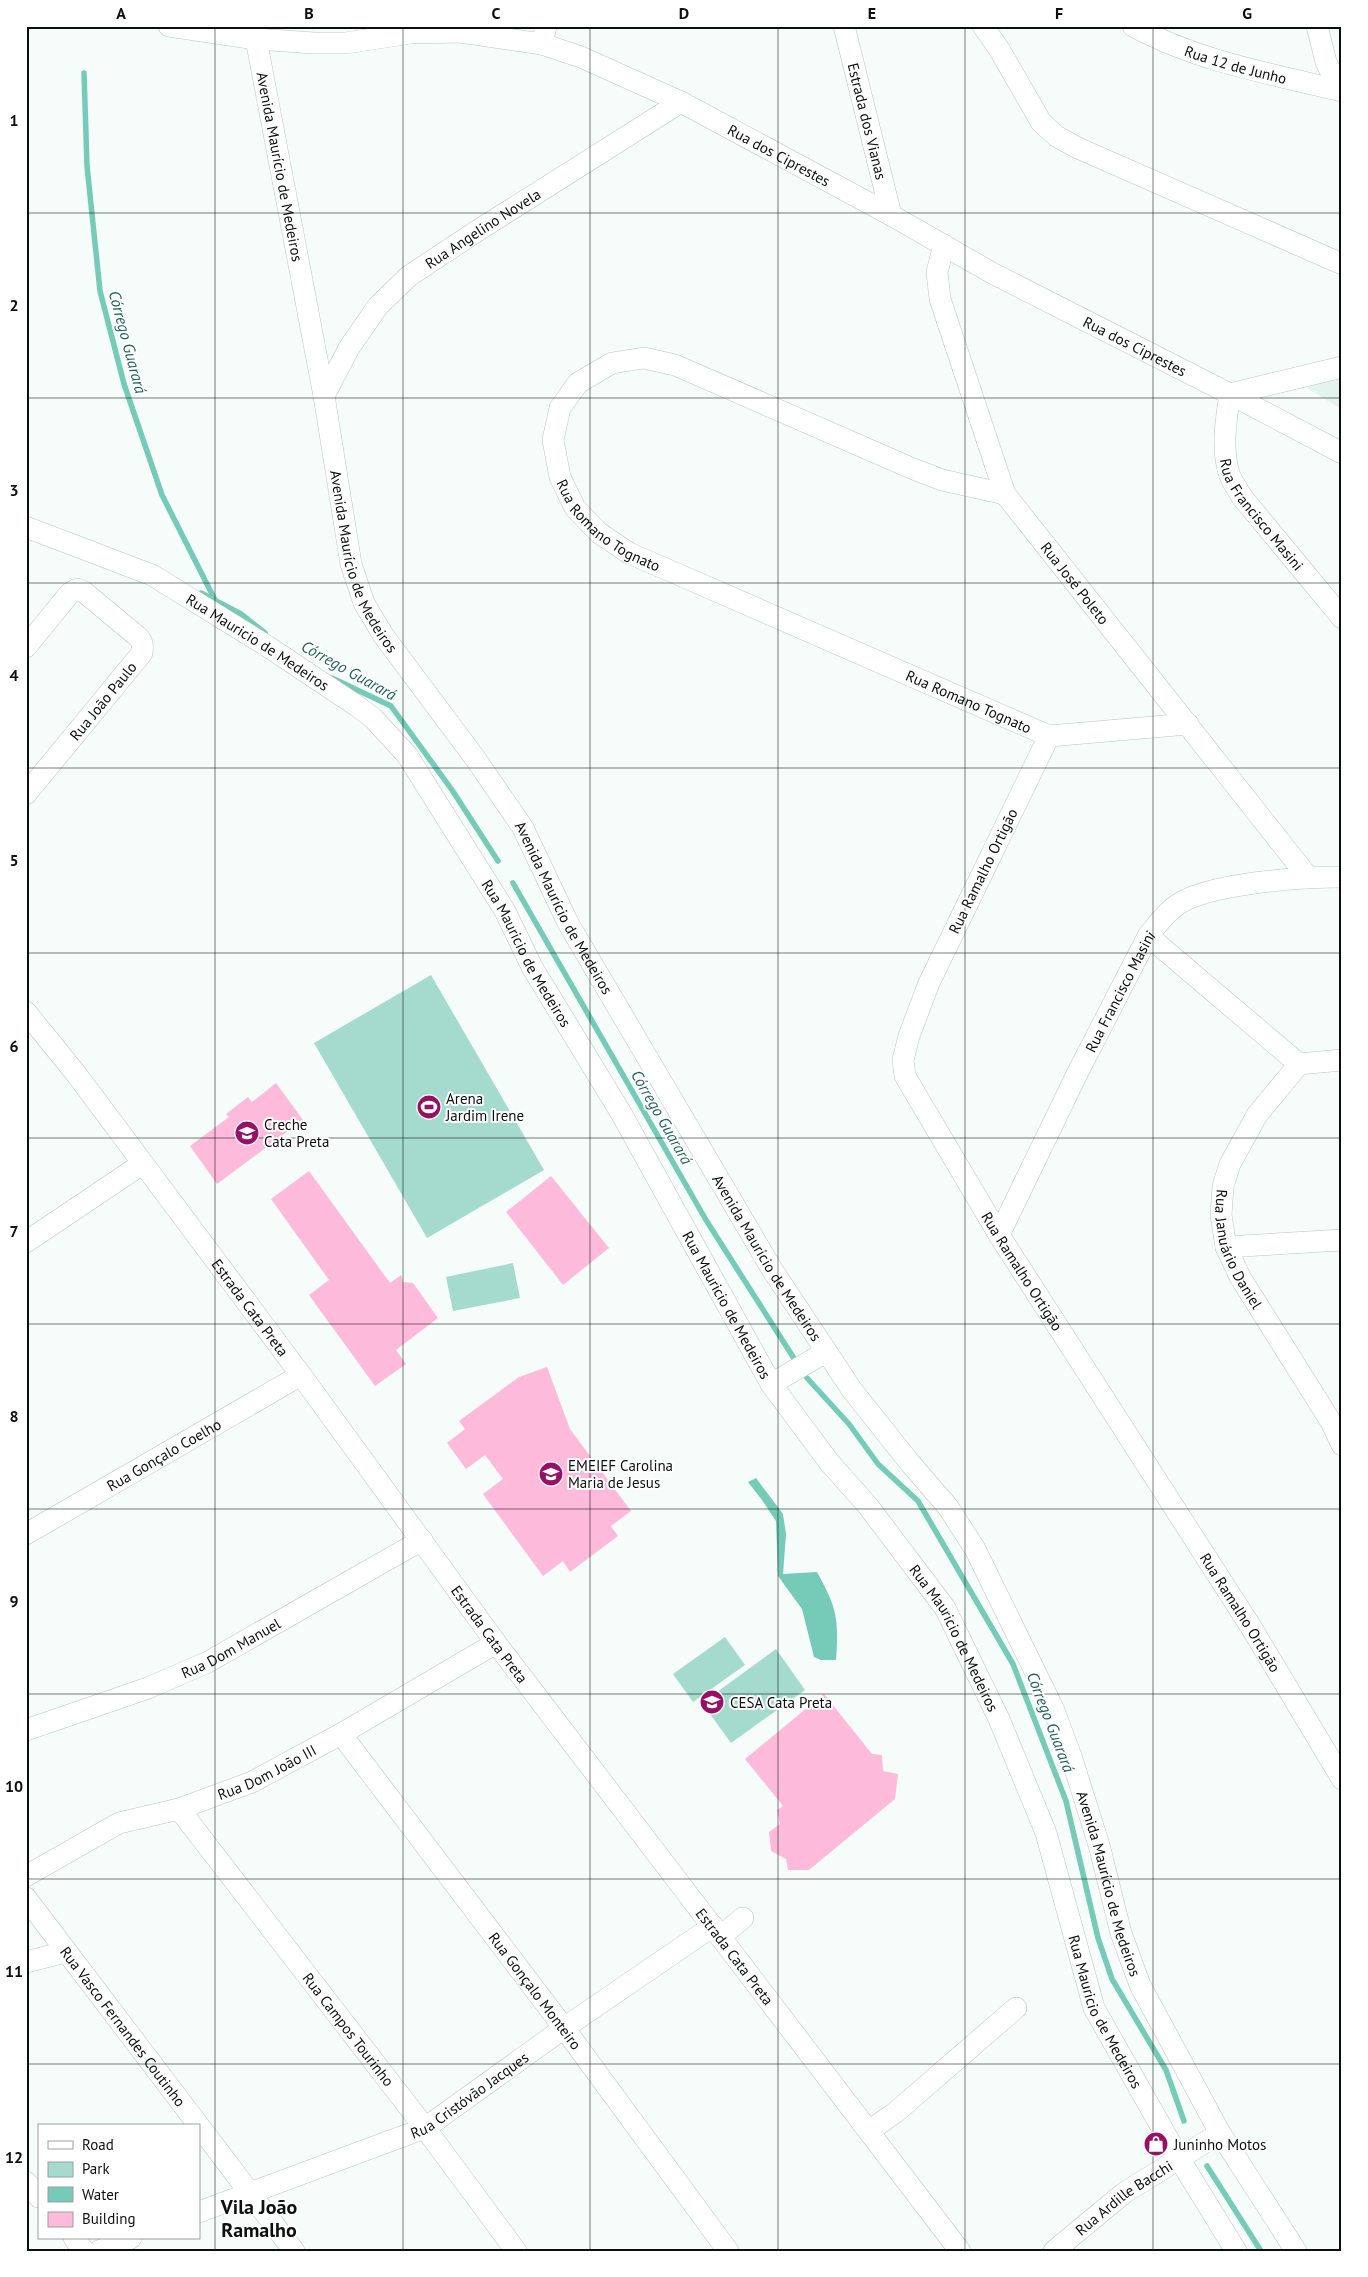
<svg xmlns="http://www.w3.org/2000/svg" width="1368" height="2277" font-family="'PT Sans',sans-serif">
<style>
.built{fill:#e3f3ee}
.green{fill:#a5dbcd}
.water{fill:#75cbb7}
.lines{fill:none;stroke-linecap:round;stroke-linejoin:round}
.stream{stroke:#75cbb7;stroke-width:5.5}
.building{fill:#febadb}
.minor-casing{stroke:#bec5c3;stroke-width:22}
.minor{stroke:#fff;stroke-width:21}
.grid{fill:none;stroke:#0c0f0e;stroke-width:1;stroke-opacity:0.55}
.labels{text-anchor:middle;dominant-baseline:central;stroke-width:4;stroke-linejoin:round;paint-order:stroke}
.street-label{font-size:15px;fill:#0c0f0e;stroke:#fff}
.poi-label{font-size:15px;fill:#0c0f0e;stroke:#fff;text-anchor:start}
.water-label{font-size:16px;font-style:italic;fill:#206457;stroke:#fff}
.district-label{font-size:20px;font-weight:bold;fill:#0c0f0e;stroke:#fff}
.neatline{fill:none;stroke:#0c0f0e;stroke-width:2}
.grid-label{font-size:16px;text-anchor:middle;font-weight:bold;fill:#0c0f0e}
</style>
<rect width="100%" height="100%" fill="#f5fcfa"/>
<path class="built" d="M1342,378V410L1303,385Z"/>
<g class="green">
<path d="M431,975L544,1170L427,1238L314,1043Z"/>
<path d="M513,1263L520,1298L453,1311L446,1277Z"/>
<path d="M725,1637L745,1665L693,1702L673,1674Z"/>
<path d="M776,1649L805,1690L731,1743L702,1703Z"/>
</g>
<path class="water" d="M756,1478L783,1514L786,1534L783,1574L817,1572C837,1608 839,1619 836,1660H821L814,1657L802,1609L778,1576L776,1521L762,1500L748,1482Z"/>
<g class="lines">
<g class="stream">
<path d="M84,73L87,166L100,291L124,384L162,495L215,600"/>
<path d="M201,593L241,614L265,633"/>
<path d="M332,678L391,706L452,790L498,861"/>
<path d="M513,883L706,1220L795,1360"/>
<path d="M807,1378L849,1424L878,1464L918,1501L1013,1664L1066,1801L1098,1938L1112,1979L1166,2070L1184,2121"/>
<path d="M1207,2166L1261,2251"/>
</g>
</g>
<g class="building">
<path d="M276,1083L303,1120L217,1184L190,1146L229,1117L226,1114L248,1097L252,1102Z"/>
<path d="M309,1171L390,1283L401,1275L403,1282L413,1283L438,1318L396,1350L406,1364L375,1386L309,1295L329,1280L271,1199Z"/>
<path d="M551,1176L609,1248L563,1285L506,1212Z"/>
<path d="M547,1367L570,1429L631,1511L611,1526L618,1536L570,1572L563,1561L543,1576L483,1494L503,1479L485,1455L466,1469L447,1443L465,1429L459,1421L519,1377Z"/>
<path d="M824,1694L872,1754L882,1755L883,1771L898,1774L895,1799L809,1870H788L786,1859L771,1851L769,1832L780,1824L777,1810L783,1806L745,1759Z"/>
</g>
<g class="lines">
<defs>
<g id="minor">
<path id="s1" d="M169,26L256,39L314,43H346L411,33L460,32L542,44L581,57L681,102L891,215L992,273L1230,394L1342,453"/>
<path id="s2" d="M844,26L891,215"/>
<path d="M983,26L999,49L1041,122L1056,136L1078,148L1342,264"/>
<path id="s3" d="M1133,26C1197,61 1271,74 1342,91"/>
<path d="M1317,26L1326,62L1340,90"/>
<path id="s4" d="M256,39L324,396L351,564L364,603L383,635L475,758L523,828L568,923L773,1271L852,1390L910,1463L948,1507L975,1549L1053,1708L1071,1756L1099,1845L1121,1933L1140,1985L1220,2133L1296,2251"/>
<path d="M542,44L546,26"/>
<path id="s5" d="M944,245L937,272L940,299L1005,494L1308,877"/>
<path id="s6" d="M1230,394C1226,419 1221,451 1230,476C1233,483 1238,490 1242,497L1342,618"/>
<path d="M1230,394L1342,367"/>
<path id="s7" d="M324,396L349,348L378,306L409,276L477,231L681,102"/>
<path id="s8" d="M1005,494L942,480L911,468L675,365L644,358L612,363L578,383L560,408L553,440L560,477L575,508L599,533L629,553L1049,736L1188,724"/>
<path id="s9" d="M26,527L152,575L267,646L357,706L373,718L407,755L505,911L532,967L621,1113L771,1384L829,1462L868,1506L945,1608L999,1719L1046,1833L1094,2008L1180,2160L1236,2251"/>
<path d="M26,647L70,593L77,589L84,592L137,636C143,642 143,645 142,653L26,794"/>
<path id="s10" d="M1049,736L929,983L909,1036L903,1060L905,1076L999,1235L1251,1627L1342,1779"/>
<path d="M1148,936L1299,1064"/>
<path id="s11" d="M26,1012L77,1075L301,1375L496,1643L960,2251"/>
<path id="s12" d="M1342,1060L1299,1064L1257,1115L1230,1164L1223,1186L1221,1215L1226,1247L1240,1277L1331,1422L1342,1445"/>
<path id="s13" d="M999,1235L1078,1072L1148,936C1157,925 1165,913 1177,905C1208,883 1303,877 1342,877"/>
<path d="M26,1242L142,1164"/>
<path d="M1226,1247L1342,1240"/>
<path d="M771,1384L826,1352"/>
<path id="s14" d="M26,1534L301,1375"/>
<path id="s15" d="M26,1730L148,1688L208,1662L422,1540"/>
<path id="s16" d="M341,1734L564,2028L728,2251"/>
<path id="s17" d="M179,1809L425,2128L516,2251"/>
<path id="s18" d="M26,1876L119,1823L179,1809L252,1782L341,1734L496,1643"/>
<path id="s19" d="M26,1898L294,2251"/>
<path d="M721,1936L743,1918"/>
<path d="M26,1962L65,1952"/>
<path d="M869,2131L896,2112L1016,2008"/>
<path d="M26,2182L39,2197"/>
<path id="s20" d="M199,2212L425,2128L564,2028L713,1926"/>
<path d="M74,2238L84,2251"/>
<path d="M99,2251L131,2238"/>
<path id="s21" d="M1054,2251L1124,2193L1220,2133"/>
</g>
</defs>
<use href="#minor" class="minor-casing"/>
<use href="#minor" class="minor"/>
</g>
<path class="grid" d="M215,26V2251M403,26V2251M590,26V2251M778,26V2251M965,26V2251M1153,26V2251M26,213H1342M26,398H1342M26,583H1342M26,768H1342M26,953H1342M26,1138H1342M26,1324H1342M26,1509H1342M26,1694H1342M26,1879H1342M26,2064H1342"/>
<defs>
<symbol id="stadium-disc" viewBox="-11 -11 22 22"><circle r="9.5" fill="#971066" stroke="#fff"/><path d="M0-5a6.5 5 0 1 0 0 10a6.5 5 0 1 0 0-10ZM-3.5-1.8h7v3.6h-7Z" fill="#fff"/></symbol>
<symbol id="school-disc" viewBox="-11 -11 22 22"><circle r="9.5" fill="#971066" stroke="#fff"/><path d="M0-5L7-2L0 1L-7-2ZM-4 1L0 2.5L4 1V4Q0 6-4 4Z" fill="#fff"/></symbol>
<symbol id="shop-disc" viewBox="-11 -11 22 22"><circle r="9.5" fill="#971066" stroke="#fff"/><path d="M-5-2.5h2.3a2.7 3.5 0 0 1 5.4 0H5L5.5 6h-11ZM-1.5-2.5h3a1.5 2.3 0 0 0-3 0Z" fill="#fff"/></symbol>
</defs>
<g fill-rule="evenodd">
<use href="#stadium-disc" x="415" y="1093" width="28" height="28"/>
<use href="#school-disc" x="233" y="1119" width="28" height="28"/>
<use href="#school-disc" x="537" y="1460" width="28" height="28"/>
<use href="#school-disc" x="698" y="1688" width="28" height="28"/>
<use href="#shop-disc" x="1142" y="2130" width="28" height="28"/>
</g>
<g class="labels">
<g class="street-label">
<text stroke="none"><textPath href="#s3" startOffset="110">Rua 12 de Junho</textPath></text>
<text stroke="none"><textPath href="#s2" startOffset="98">Estrada dos Vianas</textPath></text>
<text stroke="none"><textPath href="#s1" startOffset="638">Rua dos Ciprestes</textPath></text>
<text stroke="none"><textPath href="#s4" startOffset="130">Avenida Maurício de Medeiros</textPath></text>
<text stroke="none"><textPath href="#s7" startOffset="236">Rua Angelino Novela</textPath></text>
<text stroke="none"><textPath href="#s1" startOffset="1042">Rua dos Ciprestes</textPath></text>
<text stroke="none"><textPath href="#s6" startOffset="132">Rua Francisco Masini</textPath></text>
<text stroke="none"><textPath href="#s8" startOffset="631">Rua Romano Tognato</textPath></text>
<text stroke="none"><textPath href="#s4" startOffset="535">Avenida Maurício de Medeiros</textPath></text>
<text stroke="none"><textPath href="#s5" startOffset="374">Rua José Poleto</textPath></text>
<text stroke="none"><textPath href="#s9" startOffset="260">Rua Mauricio de Medeiros</textPath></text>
<text transform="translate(103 701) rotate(-51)">Rua João Paulo</text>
<text stroke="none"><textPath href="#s8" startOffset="1036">Rua Romano Tognato</textPath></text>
<text transform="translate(983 871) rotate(-64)">Rua Ramalho Ortigão</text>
<text stroke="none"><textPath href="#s4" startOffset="940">Avenida Maurício de Medeiros</textPath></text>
<text stroke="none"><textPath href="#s9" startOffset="680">Rua Mauricio de Medeiros</textPath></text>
<text stroke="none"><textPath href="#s13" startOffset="272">Rua Francisco Masini</textPath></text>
<text stroke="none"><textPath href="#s12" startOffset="255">Rua Januário Daniel</textPath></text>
<text stroke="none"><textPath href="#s4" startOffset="1345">Avenida Maurício de Medeiros</textPath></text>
<text stroke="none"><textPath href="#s10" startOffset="600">Rua Ramalho Ortigão</textPath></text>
<text stroke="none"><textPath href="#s9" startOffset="1085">Rua Mauricio de Medeiros</textPath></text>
<text stroke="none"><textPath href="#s11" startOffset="371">Estrada Cata Preta</textPath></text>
<text stroke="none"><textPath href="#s14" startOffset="159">Rua Gonçalo Coelho</textPath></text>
<text stroke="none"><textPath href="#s10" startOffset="1005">Rua Ramalho Ortigão</textPath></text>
<text stroke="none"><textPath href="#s11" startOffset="776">Estrada Cata Preta</textPath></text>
<text stroke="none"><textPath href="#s9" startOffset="1490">Rua Mauricio de Medeiros</textPath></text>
<text stroke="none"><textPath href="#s15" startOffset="221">Rua Dom Manuel</textPath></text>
<text stroke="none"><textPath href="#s18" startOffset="264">Rua Dom João III</textPath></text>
<text stroke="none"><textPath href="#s4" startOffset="2065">Avenida Maurício de Medeiros</textPath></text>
<text stroke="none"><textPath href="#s11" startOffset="1181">Estrada Cata Preta</textPath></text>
<text stroke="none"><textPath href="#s16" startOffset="322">Rua Gonçalo Monteiro</textPath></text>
<text stroke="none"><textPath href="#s9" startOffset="1895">Rua Mauricio de Medeiros</textPath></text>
<text stroke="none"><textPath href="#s19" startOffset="161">Rua Vasco Fernandes Coutinho</textPath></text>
<text stroke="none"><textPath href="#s17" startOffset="278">Rua Campos Tourinho</textPath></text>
<text stroke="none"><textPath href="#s20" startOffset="296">Rua Cristóvão Jacques</textPath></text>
<text stroke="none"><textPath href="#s21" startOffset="88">Rua Ardille Bacchi</textPath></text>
</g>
<g class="poi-label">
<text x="446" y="1098">Arena<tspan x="446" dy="17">Jardim Irene</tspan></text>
<text x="264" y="1124">Creche<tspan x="264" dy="17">Cata Preta</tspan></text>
<text x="568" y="1465">EMEIEF Carolina<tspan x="568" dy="17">Maria de Jesus</tspan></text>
<text x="730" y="1702">CESA Cata Preta</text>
<text x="1174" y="2144">Juninho Motos</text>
</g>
<g class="water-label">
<text transform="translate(128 342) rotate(75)">Córrego Guarará</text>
<text transform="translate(349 670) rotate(29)">Córrego Guarará</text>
<text transform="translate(662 1117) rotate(60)">Córrego Guarará</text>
<text transform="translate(1051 1722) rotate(69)">Córrego Guarará</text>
</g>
<g class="district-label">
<text x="259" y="2207">Vila João<tspan x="259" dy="23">Ramalho</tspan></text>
</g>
</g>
<rect width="1368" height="2277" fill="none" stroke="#ffffff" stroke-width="55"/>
<rect x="38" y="2124" width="162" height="115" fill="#ffffff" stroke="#9e9f9f"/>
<rect x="48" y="2141" width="25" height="8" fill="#ffffff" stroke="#9e9f9f"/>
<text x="82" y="2150" font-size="15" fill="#0c0f0e">Road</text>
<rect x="48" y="2162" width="25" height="15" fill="#a5dbcd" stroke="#9e9f9f"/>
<text x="82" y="2174" font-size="15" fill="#0c0f0e">Park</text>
<rect x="48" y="2187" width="25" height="15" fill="#75cbb7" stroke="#9e9f9f"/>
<text x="82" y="2200" font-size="15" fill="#0c0f0e">Water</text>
<rect x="48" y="2212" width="25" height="15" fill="#febadb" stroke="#9e9f9f"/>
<text x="82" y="2224" font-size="15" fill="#0c0f0e">Building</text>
<rect x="28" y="28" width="1312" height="2222" class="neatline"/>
<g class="grid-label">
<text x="121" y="19">A</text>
<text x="309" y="19">B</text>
<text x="496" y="19">C</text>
<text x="684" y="19">D</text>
<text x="872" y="19">E</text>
<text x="1059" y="19">F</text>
<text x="1247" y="19">G</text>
<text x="14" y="126">1</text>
<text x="14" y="311">2</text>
<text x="14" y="496">3</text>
<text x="14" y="681">4</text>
<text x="14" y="866">5</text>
<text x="14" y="1052">6</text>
<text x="14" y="1237">7</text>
<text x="14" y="1422">8</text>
<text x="14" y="1607">9</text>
<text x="14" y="1792">10</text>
<text x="14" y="1977">11</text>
<text x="14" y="2163">12</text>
</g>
</svg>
